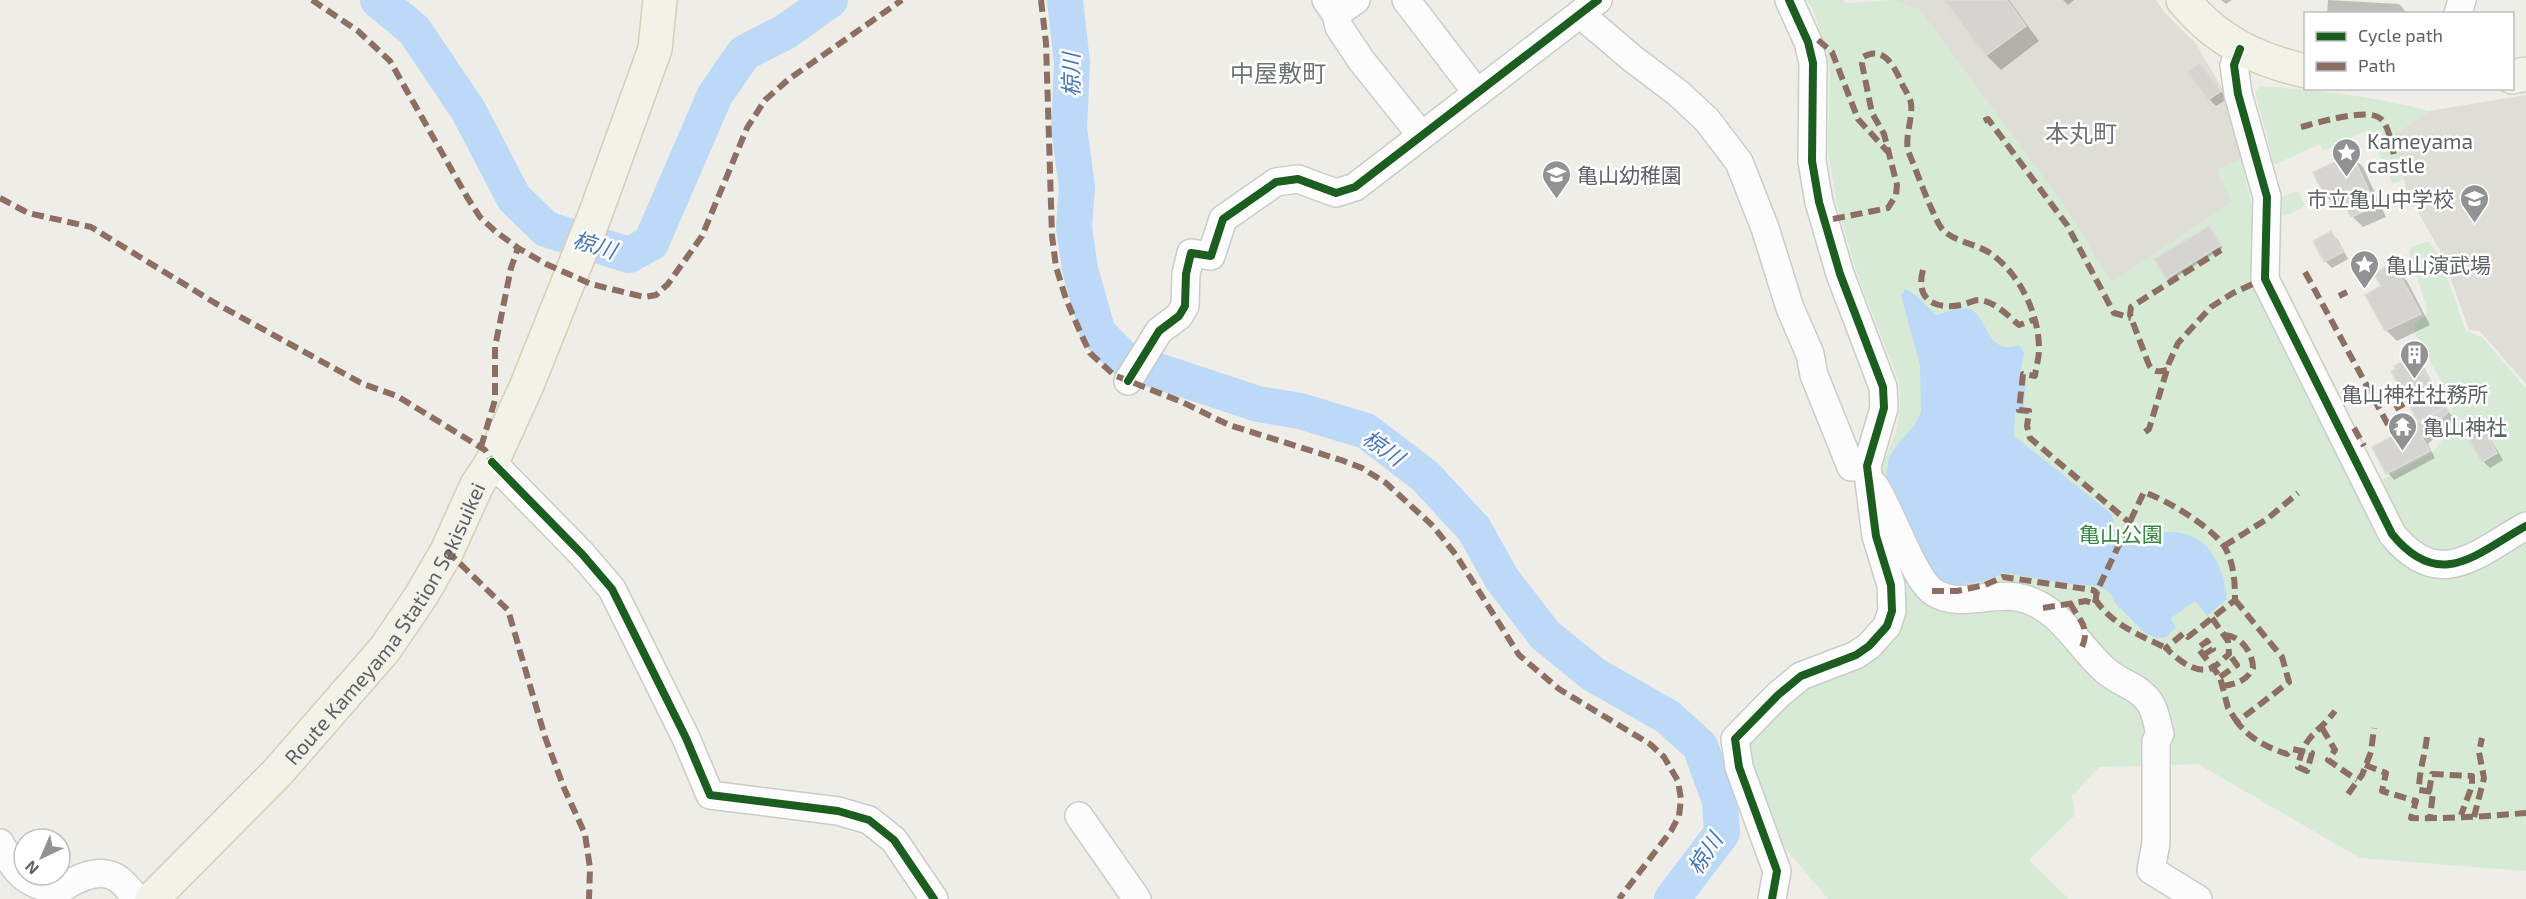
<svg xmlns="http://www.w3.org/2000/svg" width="2526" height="899" font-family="'Exo 2','Noto Sans JP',sans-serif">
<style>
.education{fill:#deddd6}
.green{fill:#d6ead5}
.water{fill:#bcd9f8}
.shadow{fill:#0003}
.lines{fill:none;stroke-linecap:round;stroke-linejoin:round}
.river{stroke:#bcd9f8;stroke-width:36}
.building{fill:#d5d4d1;stroke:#dddcd8;stroke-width:1.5}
.minor-casing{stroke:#cbcbca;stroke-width:30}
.major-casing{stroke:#d5cfb6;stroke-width:36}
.minor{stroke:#fcfcfc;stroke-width:27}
.major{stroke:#f3f2e9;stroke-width:33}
.quiet{stroke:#8d6e63;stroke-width:6;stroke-dasharray:12 6;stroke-linecap:butt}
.cycleway-casing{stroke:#fff;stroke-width:11}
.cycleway{stroke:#1b5e20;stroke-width:8}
.labels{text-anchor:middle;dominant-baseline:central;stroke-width:5;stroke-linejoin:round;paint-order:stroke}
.poi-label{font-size:21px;fill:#5e6166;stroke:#fff;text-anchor:start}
.park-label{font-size:21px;fill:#358640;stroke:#fff}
.street-label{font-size:21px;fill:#5e6166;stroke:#fff}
.water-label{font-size:22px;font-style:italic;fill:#4575bb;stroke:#fff}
.quarter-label{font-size:24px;fill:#6f7378;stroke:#fff}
</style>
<rect width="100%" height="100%" fill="#eeede8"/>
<g class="education">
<path d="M1891,0H2156L2163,11L2196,44L2224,92L2241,159L2217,170L2233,202L2111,283L2068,211L1919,9Z"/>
<path d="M2526,95V384L2480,331L2469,330L2442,254L2407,193L2395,134L2429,111Z"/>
</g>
<g class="green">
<path d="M1807,0H1842L1847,3L1891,0L1919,9L2068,211L2111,283L2232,202L2217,170L2241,159L2254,215L2253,276L2380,545L2446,576L2526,540V871L2360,858L2198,764L2099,767L2072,796L2075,815L2029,860L2069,899H1828L1773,833L1746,767L1745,740L1780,702L1882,643L1879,509L1883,464L1896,432L1900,407L1899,382L1858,277L1837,206L1828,151L1830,74L1827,54L1814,12Z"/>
<path d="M2260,86C2318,90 2373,96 2429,111L2396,134L2404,179L2393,184L2368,130L2323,151L2320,144L2274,165L2255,92Z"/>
<path d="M2298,191L2305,206L2285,216L2283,215L2282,197Z"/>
<path d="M2428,241L2439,255L2466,331L2482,337L2526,389V514C2509,525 2492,539 2475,547C2445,561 2410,545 2395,517C2388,504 2381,494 2383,479L2432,453C2443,443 2452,419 2453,404L2414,331L2415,323L2426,315L2427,309L2409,252L2412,247Z"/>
</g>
<path class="water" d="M1906,289L1917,296L1936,315C1945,313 1960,307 1969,309C1987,314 1986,357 2019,345L2024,353L2020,377L2026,379L2023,414L2015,413L2014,436L2112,514L2116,537L2128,542C2143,540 2158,531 2174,532C2211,535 2223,567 2227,599L2207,616L2195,601L2171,618L2176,628L2166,637L2157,638L2145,633L2114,602L2111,594L2105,589L2096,586L2061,583L2005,573L1981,582L1943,586L1925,570L1884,492L1889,457L1897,445L1914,426L1921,412L1920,365L1901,295Z"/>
<g class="shadow">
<path d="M1946,0H2009L2039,41L2001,70L1986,55Z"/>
<path d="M2063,0H2074L2068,5Z"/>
<path d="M2221,0H2232L2226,4Z"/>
<path d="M2328,0L2399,4L2408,14H2327Z"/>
<path d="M2200,65L2227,99L2216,106L2209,99Z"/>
<path d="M2352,156L2363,167L2386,217L2363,227L2352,216L2345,202L2336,206L2325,195L2315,173Z"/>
<path d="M2212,231L2223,248L2170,281L2167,278Z"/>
<path d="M2331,233L2338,240L2348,259L2332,268L2325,261Z"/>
<path d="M2391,265L2407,281L2430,325L2397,341L2386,330L2383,287Z"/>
<path d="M2415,357L2422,364L2447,410L2455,419L2428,444L2435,458L2394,480L2388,473L2421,423Z"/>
<path d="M2479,425L2486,432L2503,460L2490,468L2483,461Z"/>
</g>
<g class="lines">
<g class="river">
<path d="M378,0L414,30L468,110L514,198L546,229L629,255L651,243L715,95L744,53L785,32L830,0"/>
<path d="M1065,0L1072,63L1069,128L1077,187L1074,227L1080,269L1098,333L1125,360L1258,404L1300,411L1366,431L1425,476L1474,529L1502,579L1545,635L1593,674L1668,717L1700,746L1720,801L1722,833L1672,899"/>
</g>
</g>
<g class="building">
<path d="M1944,0H2007L2026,26L1985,56Z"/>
<path d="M2200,63L2221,91L2208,100L2187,72Z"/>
<path d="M2352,154L2376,206L2351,217L2338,190L2324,196L2313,172Z"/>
<path d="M2209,226L2221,245L2166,279L2154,259Z"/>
<path d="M2331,231L2343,252L2324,262L2313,241Z"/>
<path d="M2391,264L2394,270L2396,268L2421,314L2385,331L2365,295L2381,286L2374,274Z"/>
<path d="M2416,355L2444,407L2418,422L2391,371L2396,369L2394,366Z"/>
<path d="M2446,407L2449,411L2422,437L2430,451L2386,474L2372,447Z"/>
<path d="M2480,423L2497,453L2482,462L2464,433Z"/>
</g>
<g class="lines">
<defs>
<g id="minor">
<path d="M1326,0L1336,14L1339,27L1361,60L1421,135"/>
<path d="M1406,0L1477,93"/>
<path d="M1336,14L1356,0"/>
<path d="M1580,14L1633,59L1678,93L1707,120L1739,162L1765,228L1790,308L1810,354L1814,375L1851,467L1867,466"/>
<path d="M2458,14L2462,0"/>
<path d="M2240,49L2234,65L2238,94L2267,197L2265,279L2392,534C2440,593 2477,553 2526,526"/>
<path d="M1128,381L1159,331L1179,316L1185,306L1186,274L1191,253L1211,256L1223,219L1276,182L1298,179L1336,193L1355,187L1598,0"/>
<path d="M492,462L582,554L612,589L686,738L710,795L838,811L869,820L894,840L934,899"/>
<path d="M1875,486C1891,511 1913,576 1932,591C1957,609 1989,592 2017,597C2060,605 2076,645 2106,671C2120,683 2140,687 2150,703C2156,712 2157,724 2160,734L2156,741V843L2151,870L2198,899"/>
<path d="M1079,816L1137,899"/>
<path d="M0,843C17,874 23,883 58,891C72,881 94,868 113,876C122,879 131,893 138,899"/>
<path d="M1772,899L1777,871L1739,767L1735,739L1778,695L1801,676L1856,655L1869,646L1887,626L1892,611L1891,585L1876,536L1867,466L1884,408L1883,387L1840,274L1819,202L1812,161L1813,63L1808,42L1789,0"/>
</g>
<g id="major">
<path d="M2183,0C2216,40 2256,60 2306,71"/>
<path d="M2512,77L2526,74"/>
<path id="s1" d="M152,899L277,773L385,649L421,596L447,551L477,485L492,462L527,385L595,215L655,49L660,0"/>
</g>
</defs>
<use href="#minor" class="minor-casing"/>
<use href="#major" class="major-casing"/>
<use href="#minor" class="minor"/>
<use href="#major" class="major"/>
<g class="quiet">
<path d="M312,0L358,31L390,61L467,197L480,217L495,231L518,248L546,264L591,284L644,297L656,295L668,284L702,236L747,128L765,100L789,79L902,0"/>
<path d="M1041,0L1046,43L1052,236L1056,267L1066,299L1081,334L1090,353L1114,375L1182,402L1229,425L1341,460L1362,468L1386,483L1433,526L1456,555L1519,655L1559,689L1650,744L1664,757L1678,781L1681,799L1679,816L1671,831L1619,899"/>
<path d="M1818,40L1832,52L1858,119L1888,152"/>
<path d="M1984,121L1988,119L2067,225L2114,313L2131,318"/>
<path d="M2301,127C2317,123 2371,106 2382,120C2390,129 2392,148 2395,160"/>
<path d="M0,198L28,213L91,227L215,303L363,384L397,396L485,450L492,462"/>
<path d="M1833,219L1888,208L1896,195L1897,185L1884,134L1872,113L1862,64L1863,57C1885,44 1896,70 1903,86C1906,91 1910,98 1911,103C1913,118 1905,134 1908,151C1915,166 1935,224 1944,231C1956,242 1976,244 1990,253C2019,273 2039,313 2039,349C2039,358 2036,367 2035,376L2023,374L2019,410L2029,411L2027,426L2030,438L2131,524"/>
<path d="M1923,270C1915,299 1934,310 1961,305C1967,304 1973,300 1979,300C1995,301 2008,316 2019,325L2033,320"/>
<path d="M2305,272L2392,432"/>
<path d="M2339,296L2347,292"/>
<path d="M2167,370C2159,372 2154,373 2149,365L2130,315L2131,307L2221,250"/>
<path d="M2395,409L2404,404"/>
<path d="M2354,428L2364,446"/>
<path d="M2145,432L2149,429L2169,363L2178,343L2211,307L2233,293L2257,282"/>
<path d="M481,447L495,400V347L511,268L518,248"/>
<path d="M2224,546L2267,519L2298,493"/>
<path d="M447,551L508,610L545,737L564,788L585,834L590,868L589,899"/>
<path d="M1932,591H1957L1985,585L2003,577L2093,590L2097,593"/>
<path d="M2095,599C2112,625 2140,635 2166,648"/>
<path d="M2235,600L2282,657L2289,682L2237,722C2249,738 2268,748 2287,754L2292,749L2312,753L2307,771L2298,767C2304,734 2317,735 2335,711"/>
<path d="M2070,603C2078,619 2091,627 2082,647"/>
<path d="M2043,608L2086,601L2095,604L2097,591L2144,492C2168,501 2209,525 2224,546C2234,562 2235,582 2235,600L2188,637L2184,633L2166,648C2176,658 2193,673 2209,669C2216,667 2223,659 2229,654L2228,641L2212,618"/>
<path d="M2203,655L2213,649L2207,641L2198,648L2220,677L2228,708L2237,722"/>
<path d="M2220,677L2237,665L2229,654"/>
<path d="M2223,686C2236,684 2247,681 2253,668C2253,653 2241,636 2225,635"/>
<path d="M2322,728L2335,750L2328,760L2357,780"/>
<path d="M2427,737C2425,755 2419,771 2419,790L2433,792L2430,818"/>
<path d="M2365,765L2386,773L2382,791L2416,801L2411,818C2449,819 2488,816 2526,813"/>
<path d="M2429,792L2432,774L2472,776V786L2461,815"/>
<path d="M2348,794L2362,775L2371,752L2374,728"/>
<path d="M2474,817L2484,778L2479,752L2482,738"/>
</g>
<defs>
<g id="cycleway">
<path d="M2240,49L2234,65L2238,94L2267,197L2265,279L2392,534C2440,593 2477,553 2526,526"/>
<path d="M1128,381L1159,331L1179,316L1185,306L1186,274L1191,253L1211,256L1223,219L1276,182L1298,179L1336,193L1355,187L1598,0"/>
<path d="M492,462L582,554L612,589L686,738L710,795L838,811L869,820L894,840L934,899"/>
<path d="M1772,899L1777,871L1739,767L1735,739L1778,695L1801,676L1856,655L1869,646L1887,626L1892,611L1891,585L1876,536L1867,466L1884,408L1883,387L1840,274L1819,202L1812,161L1813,63L1808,42L1789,0"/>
</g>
</defs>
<use href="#cycleway" class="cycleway-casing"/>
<use href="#cycleway" class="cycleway"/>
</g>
<defs>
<symbol id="sight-pin" viewBox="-11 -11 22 30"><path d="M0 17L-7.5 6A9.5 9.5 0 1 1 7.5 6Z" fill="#909294" stroke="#fff"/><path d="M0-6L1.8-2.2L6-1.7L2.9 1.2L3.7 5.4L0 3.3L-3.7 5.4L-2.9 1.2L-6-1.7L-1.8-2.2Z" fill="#fff"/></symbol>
<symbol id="school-pin" viewBox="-11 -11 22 30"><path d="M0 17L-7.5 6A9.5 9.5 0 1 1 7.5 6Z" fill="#909294" stroke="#fff"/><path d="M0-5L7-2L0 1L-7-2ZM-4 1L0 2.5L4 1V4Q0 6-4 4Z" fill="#fff"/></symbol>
<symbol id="building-pin" viewBox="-11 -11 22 30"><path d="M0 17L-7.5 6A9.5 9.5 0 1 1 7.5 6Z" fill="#909294" stroke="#fff"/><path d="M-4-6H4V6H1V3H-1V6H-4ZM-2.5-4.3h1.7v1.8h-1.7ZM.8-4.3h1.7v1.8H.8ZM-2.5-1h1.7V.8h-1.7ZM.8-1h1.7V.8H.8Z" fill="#fff"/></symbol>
<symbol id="temple-pin" viewBox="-11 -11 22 30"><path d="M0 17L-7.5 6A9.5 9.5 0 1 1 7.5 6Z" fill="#909294" stroke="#fff"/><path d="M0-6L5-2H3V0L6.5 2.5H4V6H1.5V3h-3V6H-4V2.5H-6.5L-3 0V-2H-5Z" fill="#fff"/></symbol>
</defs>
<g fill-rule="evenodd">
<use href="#sight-pin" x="2330" y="136" width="33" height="45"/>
<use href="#school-pin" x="1540" y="158" width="33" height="45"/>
<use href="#school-pin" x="2458" y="182" width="33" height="45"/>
<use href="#sight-pin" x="2348" y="248" width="33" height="45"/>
<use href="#building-pin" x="2398" y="338" width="33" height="45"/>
<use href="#temple-pin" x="2386" y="410" width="33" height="45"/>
</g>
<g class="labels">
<g class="poi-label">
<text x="2367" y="140">Kameyama<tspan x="2367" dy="24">castle</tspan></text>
<text x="1577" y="174">亀山幼稚園</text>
<text x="2454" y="198" text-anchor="end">市立亀山中学校</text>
<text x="2386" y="264">亀山演武場</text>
<text x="2415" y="393" text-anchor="middle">亀山神社社務所</text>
<text x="2423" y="426">亀山神社</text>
</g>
<g class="park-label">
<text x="2121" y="533">亀山公園</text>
</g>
<g class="street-label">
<text stroke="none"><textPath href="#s1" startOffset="363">Route Kameyama Station Sekisuikei</textPath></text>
</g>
<g class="water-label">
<text transform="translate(1070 75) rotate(-90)">椋川</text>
<text transform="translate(595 244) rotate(17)">椋川</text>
<text transform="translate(1384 447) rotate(35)">椋川</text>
<text transform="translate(1704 853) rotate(-57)">椋川</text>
</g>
<g class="quarter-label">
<text x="1278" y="72">中屋敷町</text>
<text x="2081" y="132">本丸町</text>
</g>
</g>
<rect x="2304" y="12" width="210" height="78" fill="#ffffff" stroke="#bfc0c2" stroke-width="1.5"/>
<rect x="2316" y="32" width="30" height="9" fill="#1b5e20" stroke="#bfc0c2" stroke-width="1.5"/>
<text x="2358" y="42" font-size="18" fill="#5e6166">Cycle path</text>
<rect x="2316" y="62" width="30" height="9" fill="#8d6e63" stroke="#bfc0c2" stroke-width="1.5"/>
<text x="2358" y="72" font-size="18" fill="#5e6166">Path</text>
<g transform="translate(42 857) rotate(224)"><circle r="28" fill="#ffffff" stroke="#bfc0c2" stroke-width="1.5"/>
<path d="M0-4.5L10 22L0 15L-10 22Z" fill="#909294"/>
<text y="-9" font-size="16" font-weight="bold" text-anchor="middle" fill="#5e6166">N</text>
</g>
</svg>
